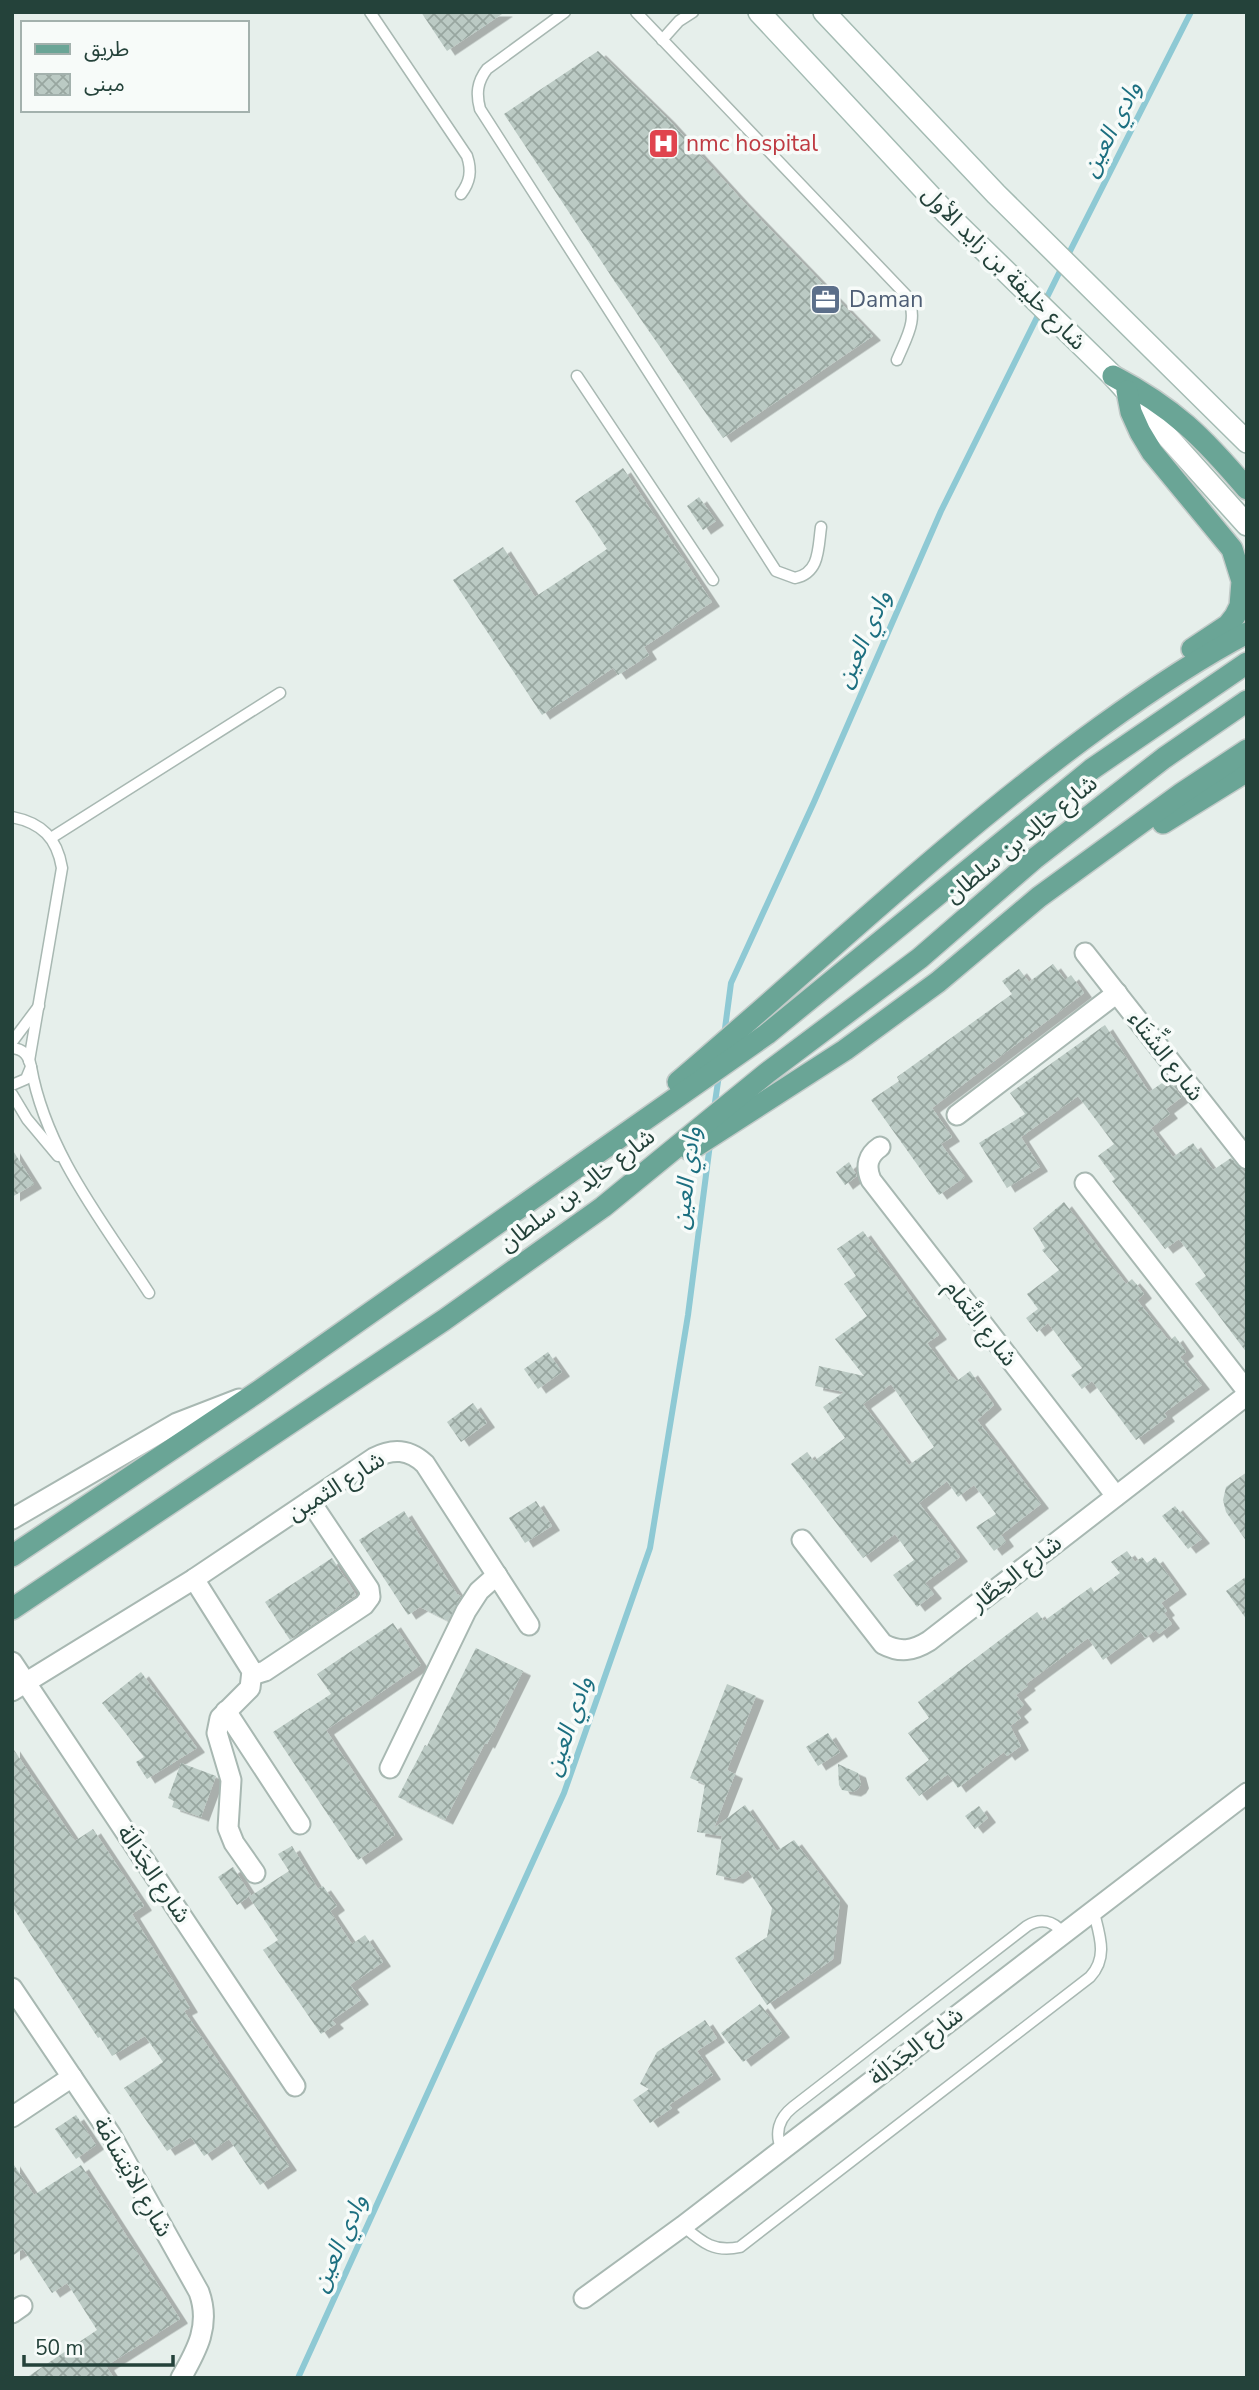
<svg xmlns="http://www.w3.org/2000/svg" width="1259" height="2390" font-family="'Nunito Sans','Noto Sans Arabic',sans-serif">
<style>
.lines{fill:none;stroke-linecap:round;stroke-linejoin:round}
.stream{stroke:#8ec9d4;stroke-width:6}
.building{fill:url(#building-cross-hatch);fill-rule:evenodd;filter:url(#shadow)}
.service-casing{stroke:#a8b8b2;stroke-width:13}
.minor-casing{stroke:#a8b8b2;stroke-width:23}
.secondary-casing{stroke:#a4bbb3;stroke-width:24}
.primary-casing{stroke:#c2cac8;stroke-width:24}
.service{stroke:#fff;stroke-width:10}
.minor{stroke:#fff;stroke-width:19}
.secondary{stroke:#fff;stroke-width:21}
.primary{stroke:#6aa596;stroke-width:21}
.labels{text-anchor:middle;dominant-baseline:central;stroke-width:7;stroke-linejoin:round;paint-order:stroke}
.health-label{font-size:23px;fill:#be3a42;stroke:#f7fbf9;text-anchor:start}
.street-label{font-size:23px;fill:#24423a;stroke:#f7fbf9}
.service-label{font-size:23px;fill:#4e5e75;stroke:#f7fbf9;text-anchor:start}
.water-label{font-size:24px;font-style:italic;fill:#1c6f80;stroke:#f7fbf9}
</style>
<defs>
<pattern id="building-cross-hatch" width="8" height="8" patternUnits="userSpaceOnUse" patternTransform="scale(1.75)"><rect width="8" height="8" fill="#bbcac4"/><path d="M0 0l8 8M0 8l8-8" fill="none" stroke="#98a6a0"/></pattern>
<filter id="shadow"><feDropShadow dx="8" dy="4.5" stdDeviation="0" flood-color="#0004"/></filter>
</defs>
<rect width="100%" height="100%" fill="#e6efeb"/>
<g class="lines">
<g class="stream">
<path d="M1067,257L1191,12"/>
<path d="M724,1036L731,983L814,802L941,511L1062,267"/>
<path d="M714,1109L719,1075"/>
<path d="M298,2378L564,1793L650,1548L688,1315L710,1144"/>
</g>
</g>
<g class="building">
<path d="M421,12H505L447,51Z"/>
<path d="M598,51L667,118L740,198L873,336L723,438L617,285L504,114Z"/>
<path d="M623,468L712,602L644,647L649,655L618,675L613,668L542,715L453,580L503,547L535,597L607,549L575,501Z"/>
<path d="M699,497L716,521L703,530L687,506Z"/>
<path d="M1053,964L1065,980L1071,975L1084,993L932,1108L952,1137L941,1144L965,1177L939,1195L871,1100L899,1081L897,1077L1012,994L1002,981L1019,969L1029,982Z"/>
<path d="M1105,1025L1149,1092L1168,1079L1182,1097L1166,1109L1170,1114L1151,1128L1173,1157L1193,1143L1213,1170L1231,1158L1247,1174V1353L1195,1284L1206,1276L1179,1239L1165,1249L1112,1181L1115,1179L1098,1156L1114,1144L1078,1096L1021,1137L1040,1167L1007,1188L979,1143L1025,1114L1010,1093Z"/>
<path d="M12,1149L34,1184L12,1197Z"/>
<path d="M849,1162L857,1176L845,1185L836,1172Z"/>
<path d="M1064,1202L1126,1284L1132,1279L1138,1286L1144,1294L1137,1300L1169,1341L1175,1336L1186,1352L1180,1357L1202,1385L1164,1413L1167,1417L1136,1440L1092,1381L1082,1389L1071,1375L1082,1368L1048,1323L1037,1332L1026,1318L1038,1309L1027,1294L1059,1270L1042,1250L1045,1248L1033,1228Z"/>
<path d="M863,1231L939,1335L927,1343L951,1376L957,1381L970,1371L994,1405L977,1420L1041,1504L1001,1535L1006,1542L994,1551L976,1527L996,1514L974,1485L958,1497L947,1481L919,1503L960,1557L925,1583L934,1594L917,1607L893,1575L914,1560L895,1534L863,1558L791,1464L807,1452L814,1461L845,1438L823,1407L844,1392L815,1386L819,1366L864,1376L835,1339L867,1316L844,1284L856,1276L837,1249ZM891,1384L934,1447L909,1465L863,1404Z"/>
<path d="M548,1352L562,1372L538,1389L524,1369Z"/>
<path d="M473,1403L487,1423L461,1442L447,1422Z"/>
<path d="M1247,1472V1542L1226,1512L1223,1500L1226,1487Z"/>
<path d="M536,1501L552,1526L525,1543L509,1518Z"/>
<path d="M1175,1506L1202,1539L1188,1549L1162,1516Z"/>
<path d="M404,1511L457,1594L461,1596L448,1621L420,1607L408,1615L359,1540Z"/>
<path d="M1127,1551L1135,1562L1142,1557L1147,1563L1155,1557L1179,1590L1161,1603L1167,1611L1164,1613L1172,1624L1159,1634L1156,1630L1145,1638L1141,1632L1103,1660L1088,1638L1026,1684L1028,1686L1016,1695L1024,1705L1016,1712L1021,1718L1010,1726L1021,1746L1007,1756L1004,1752L958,1788L948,1774L919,1796L905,1778L929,1760L908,1733L929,1718L918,1702L1037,1612L1044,1621L1091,1587L1094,1592L1120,1573L1111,1562Z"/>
<path d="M332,1558L356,1595L290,1640L265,1602Z"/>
<path d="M1247,1576V1620L1226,1591Z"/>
<path d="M393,1623L421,1665L326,1730L395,1835L358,1860L273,1732L331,1694L317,1674Z"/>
<path d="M476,1648L523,1671L487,1744L485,1743L445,1820L398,1797L425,1745L427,1746Z"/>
<path d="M141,1672L197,1748L147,1779L136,1762L144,1757L102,1703Z"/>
<path d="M727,1684L756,1696L727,1770L735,1774L714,1828L745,1805L777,1851L794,1840L840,1901L833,1959L767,2005L735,1958L767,1937L772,1908L748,1870L735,1879L716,1875L722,1836L697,1832L705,1784L690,1778Z"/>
<path d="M828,1733L840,1752L818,1766L806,1747Z"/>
<path d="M12,1747L75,1841L93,1829L144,1906L132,1914L190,2008L184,2011L289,2166L260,2185L229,2139L204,2156L191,2137L167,2151L124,2088L163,2062L145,2036L112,2056L100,2037L98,2038L12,1906Z"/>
<path d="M181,1763L216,1776L201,1817L172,1807L174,1801L168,1798Z"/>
<path d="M838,1764L858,1773L861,1784L858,1789L853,1792L842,1790L839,1785Z"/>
<path d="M979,1806L988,1818L975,1829L965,1816Z"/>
<path d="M292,1846L318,1889L323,1886L337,1906L330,1911L352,1944L365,1935L383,1962L350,1985L361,2000L332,2020L336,2024L321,2034L263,1950L278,1940L249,1897L289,1871L278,1854Z"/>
<path d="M233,1867L251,1895L237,1905L218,1877Z"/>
<path d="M760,2004L782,2033L743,2062L721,2033Z"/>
<path d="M705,2020L717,2038L697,2051L713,2075L669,2105L672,2108L650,2123L633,2100L649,2089L640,2084L657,2052Z"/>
<path d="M76,2115L96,2145L76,2159L55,2129Z"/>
<path d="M12,2162L34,2195L81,2165L180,2319L106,2366L114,2378H26L97,2330L67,2283L52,2293L23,2249L12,2256Z"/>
</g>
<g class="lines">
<defs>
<g id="service">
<path d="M370,12L467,156C472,171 470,182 461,194"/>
<path d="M565,12L487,69C477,82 476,94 480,109L776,571L795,578C820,573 818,548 821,527"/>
<path d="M636,12L906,295C920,318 906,338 897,360"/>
<path d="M662,40L679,21L693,12"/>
<path d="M577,376L713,580"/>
<path d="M12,817C42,823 57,838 62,868L29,1061"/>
<path d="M51,838L280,693"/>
<path d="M12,1042L39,1006"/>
<path d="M12,1048C24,1049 29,1056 31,1067L26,1079L12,1085"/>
<path d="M31,1067C46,1152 103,1222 149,1293"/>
<path d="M12,1094L27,1119L58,1156"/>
<path d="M782,2150C774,2133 779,2118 793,2107L1027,1926C1040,1918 1053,1920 1063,1933"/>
<path d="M683,2226C702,2242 714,2253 740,2247L1090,1977C1109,1957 1099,1934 1093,1909"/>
</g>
<g id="minor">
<path d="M1085,953L1247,1159"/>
<path d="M957,1115L1117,993"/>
<path d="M880,1147C868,1155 865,1166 871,1180L1116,1496"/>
<path d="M1085,1183L1247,1391"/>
<path d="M12,1519L177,1423L239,1399"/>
<path d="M802,1540L883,1644C900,1653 913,1651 929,1641L1247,1395"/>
<path d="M194,1579L252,1671L250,1688L220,1718L217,1733L231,1780L228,1828L234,1843L255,1873"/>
<path d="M12,1662L295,2086"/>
<path d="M252,1675L265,1671L364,1605L370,1597L369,1589L310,1501"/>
<path d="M12,1691L194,1579L374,1458C393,1448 409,1449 425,1464L529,1625"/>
<path d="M226,1711L300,1824"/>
<path d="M390,1768L466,1611L479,1591L497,1575"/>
<path d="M12,1988L111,2135L199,2292C211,2325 197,2350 181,2378"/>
<path d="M12,2117L72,2077"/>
<path d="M584,2298L683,2226L1247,1793"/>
<path d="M12,2313L22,2306"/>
</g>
<g id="secondary">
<path d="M759,12L947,214L1113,376L1247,525"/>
<path d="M824,12L996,194L1247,442"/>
</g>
<g id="primary">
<path d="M1113,376C1174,408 1203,437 1247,489"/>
<path d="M1127,391L1131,412L1140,432L1152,452L1232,549L1242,581L1240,606L1235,616L1228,625L1192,649"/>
<path d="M1163,823L1247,771"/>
<path d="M678,1082C818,963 951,835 1100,727C1147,693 1195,660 1247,633"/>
<path d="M690,1150L845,1050L938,982L1039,897L1182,793L1247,750"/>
<path d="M12,1556L259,1391L767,1034L1092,769L1247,663"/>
<path d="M12,1609L444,1320L603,1207L767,1073L920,958L1034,859L1164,758L1247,701"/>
</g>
</defs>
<use href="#service" class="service-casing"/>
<use href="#minor" class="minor-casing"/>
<use href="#secondary" class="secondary-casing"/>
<use href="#primary" class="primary-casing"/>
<use href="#service" class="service"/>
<use href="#minor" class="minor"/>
<use href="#secondary" class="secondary"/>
<use href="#primary" class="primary"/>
</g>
<defs>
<symbol id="hospital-square" viewBox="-11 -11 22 22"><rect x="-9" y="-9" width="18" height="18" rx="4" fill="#e0444e" stroke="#f7fbf9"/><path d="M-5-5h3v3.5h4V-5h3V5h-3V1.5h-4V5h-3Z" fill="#fff"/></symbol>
<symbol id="office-square" viewBox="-11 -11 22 22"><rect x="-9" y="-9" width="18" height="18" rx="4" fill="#5c6f8a" stroke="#f7fbf9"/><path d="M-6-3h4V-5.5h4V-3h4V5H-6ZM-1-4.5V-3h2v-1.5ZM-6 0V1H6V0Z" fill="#fff"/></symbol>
</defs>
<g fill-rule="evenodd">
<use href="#hospital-square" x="646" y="126" width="35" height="35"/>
<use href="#office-square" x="808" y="282" width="35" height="35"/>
</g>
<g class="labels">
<g class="health-label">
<text x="686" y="143">nmc hospital</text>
</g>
<g class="street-label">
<text transform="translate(1004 268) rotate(45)">شارع خليفة بن زايد الأول</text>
<text transform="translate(1021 839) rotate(-39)">شارع خالِد بن سلطان</text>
<text transform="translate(1166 1056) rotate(52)">شارع الشِّتَاء</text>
<text transform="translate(577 1190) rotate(-37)">شارع خالِد بن سلطان</text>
<text transform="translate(981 1323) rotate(52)">شارع التَّمَام</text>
<text transform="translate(336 1486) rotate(-32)">شارع الثمين</text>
<text transform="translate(1016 1573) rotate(-38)">شارع الخِطَّار</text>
<text transform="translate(154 1874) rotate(56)">شارع الجَدَالَة</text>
<text transform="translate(916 2046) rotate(-38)">شارع الجَدَالَة</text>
<text transform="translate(133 2177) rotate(60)">شارع الابْتِسَامَة</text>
</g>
<g class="service-label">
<text x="849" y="299">Daman</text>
</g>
<g class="water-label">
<text transform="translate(1111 129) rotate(-63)">وادي العين</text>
<text transform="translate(863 639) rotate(-66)">وادي العين</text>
<text transform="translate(686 1178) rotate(-83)">وادي العين</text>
<text transform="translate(568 1726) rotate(-71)">وادي العين</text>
<text transform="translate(339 2243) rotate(-66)">وادي العين</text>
</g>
</g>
<rect width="1259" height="2390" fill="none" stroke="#24423a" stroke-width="28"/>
<rect x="21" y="21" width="228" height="91" fill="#f7fbf9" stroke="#a3b1ad" stroke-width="2"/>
<rect x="35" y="44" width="35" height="10" fill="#6aa596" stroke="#a3b1ad" stroke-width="2"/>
<text x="84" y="56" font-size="21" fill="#24423a">طريق</text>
<rect x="35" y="74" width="35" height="21" fill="url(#building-cross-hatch)" stroke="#a3b1ad" stroke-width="2"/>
<text x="84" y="91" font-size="21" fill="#24423a">مبنى</text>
<path d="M24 2355v10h149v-10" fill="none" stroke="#24423a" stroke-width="3.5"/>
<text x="35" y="2355" font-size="21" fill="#24423a" stroke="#f7fbf9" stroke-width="5" paint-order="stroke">50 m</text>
</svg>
